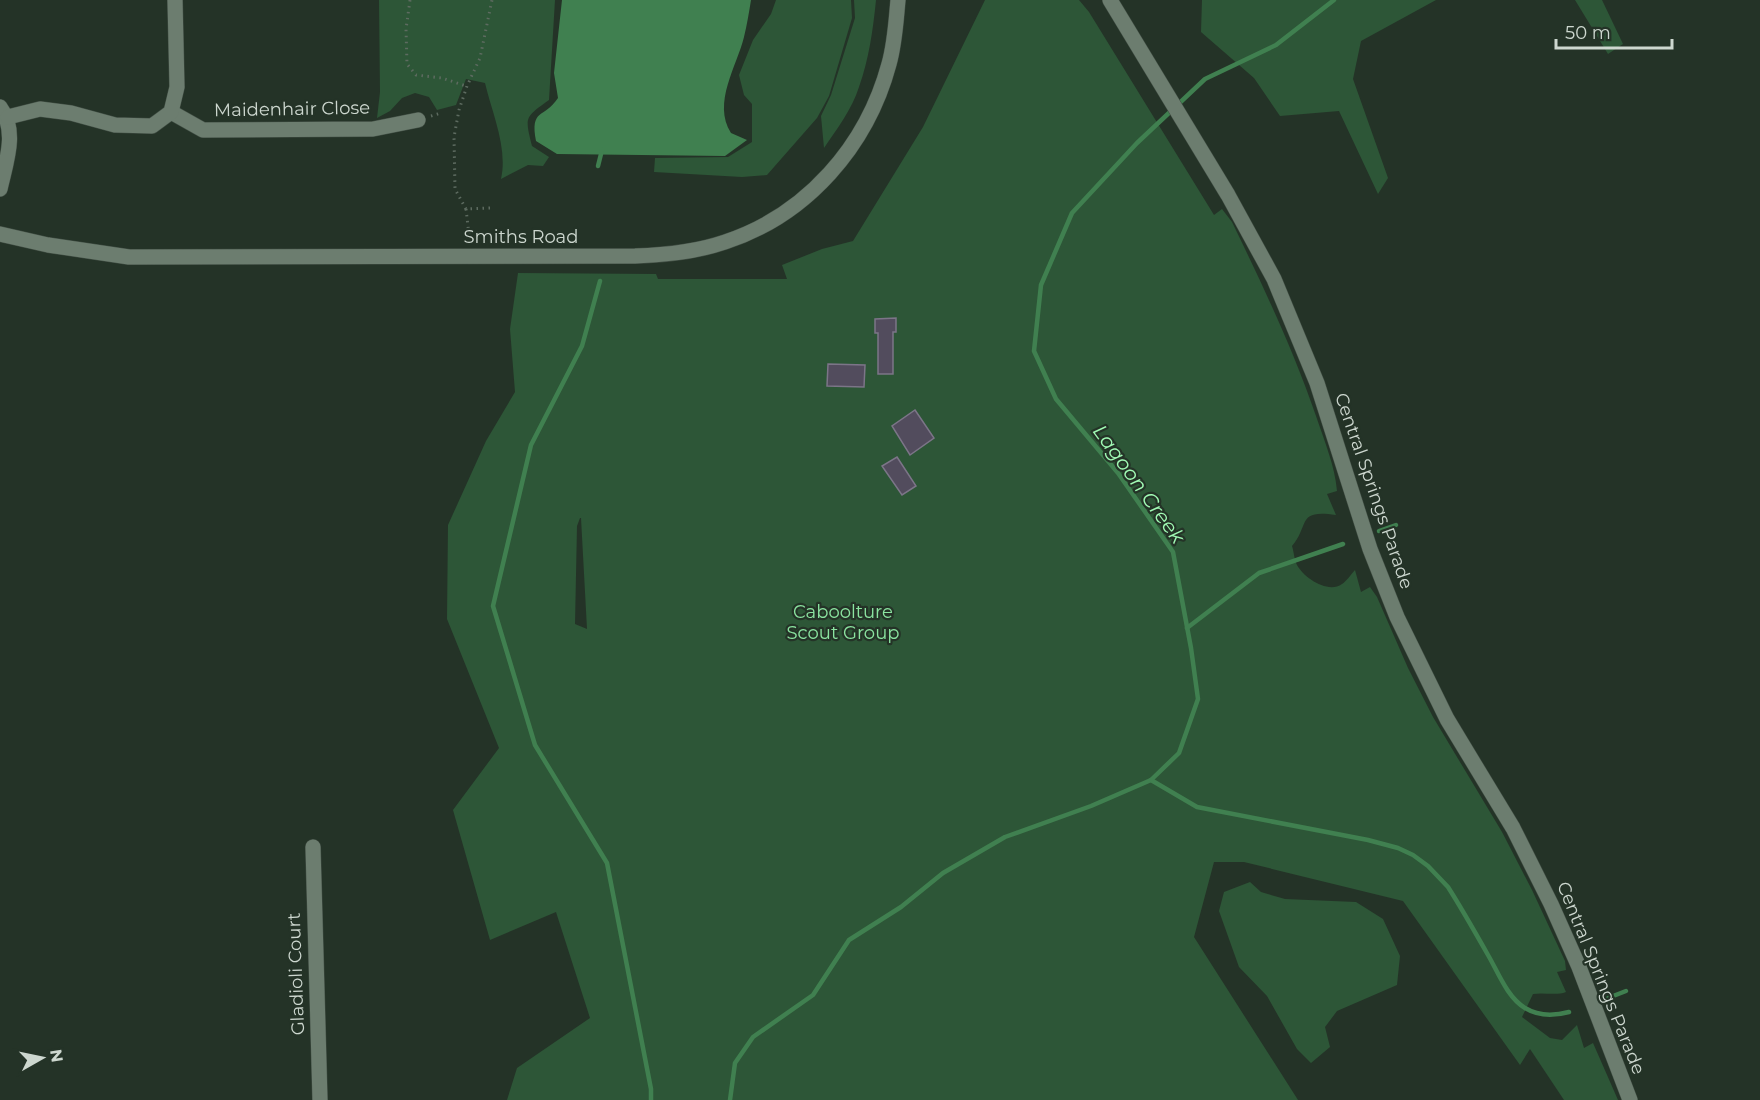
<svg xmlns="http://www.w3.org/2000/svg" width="1760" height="1100" font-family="Montserrat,sans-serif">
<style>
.green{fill:#2d5637;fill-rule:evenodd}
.water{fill:#408050}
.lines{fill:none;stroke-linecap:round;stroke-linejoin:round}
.stream{stroke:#408050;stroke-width:4.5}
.building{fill:#524c5d;stroke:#7c7588;stroke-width:1.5}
.minor-casing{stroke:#424f45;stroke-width:16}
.tertiary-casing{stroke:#424f45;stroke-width:16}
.secondary-casing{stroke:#424f45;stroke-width:16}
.path{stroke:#5d6b60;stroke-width:3;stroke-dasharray:1.5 4.5;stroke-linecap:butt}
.minor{stroke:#6c7d6f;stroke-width:15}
.tertiary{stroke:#6c7d6f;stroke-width:15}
.secondary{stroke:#6c7d6f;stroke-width:15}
.labels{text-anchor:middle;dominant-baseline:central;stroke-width:4.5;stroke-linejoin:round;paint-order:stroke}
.street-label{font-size:18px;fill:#cdd7cf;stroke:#243327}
.park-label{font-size:18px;fill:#8be4a0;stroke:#243327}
.water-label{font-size:20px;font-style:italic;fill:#a1fbb5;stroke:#243327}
</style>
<rect width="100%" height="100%" fill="#243327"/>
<g class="green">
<path d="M379,0H555L549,100C524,118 525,117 532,146L549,157L543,166L528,165L501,179C508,148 492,113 485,83L466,79L456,105L437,110L429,97L415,93L402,98L390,111L377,118L380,92Z"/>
<path d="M776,0H851L852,18L829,96L817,118L767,175L742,177L654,172L655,158L728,157L752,142V104L744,95L739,75L753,40L771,14Z"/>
<path d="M854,0H876C873,30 869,59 859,87C852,109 837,129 824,148L821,116L831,95L855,18Z"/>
<path d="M985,0H1079L1089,12L1214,215L1222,209L1232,222C1263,286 1293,349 1316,416C1324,440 1335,466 1337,491L1327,494L1336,515C1296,509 1310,525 1292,546C1294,552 1294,559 1297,565C1304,578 1328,594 1342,584C1347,581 1351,574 1355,570L1361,592L1370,587L1377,597L1408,668L1433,717L1502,832L1532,890L1565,961L1566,970L1557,972L1566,992C1556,996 1544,992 1533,994L1522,1017L1550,1038L1562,1040L1577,1025L1584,1048L1593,1043L1618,1100H1564L1530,1049L1520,1065L1403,901L1244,862H1214L1194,937L1298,1100H507L517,1068L590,1018L556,912L490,940L453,810L499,748L447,619L448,525L486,441L515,392L510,329L518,273L656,274L658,279H787L782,265L822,249L853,241L923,127ZM580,518H581L587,629L575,624L577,526Z"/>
<path d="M1202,0H1436L1361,41L1353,79L1388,178L1378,194L1339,111L1280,116L1254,78L1201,32Z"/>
<path d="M1575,0H1602L1623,44L1608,54Z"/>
<path d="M1250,882L1261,892L1285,899L1356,902L1383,919L1400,956L1397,985L1337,1011L1325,1027L1330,1047L1311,1063L1297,1049L1267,996L1239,967L1219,911L1224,892Z"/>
</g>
<path class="water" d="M562,0H751C749,12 747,25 744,37C737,66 712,103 731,133L747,140L725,156L557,154L536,141C530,108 544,119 558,98L554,73Z"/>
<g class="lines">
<g class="stream">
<path d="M598,166L602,150"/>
<path d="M600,281L582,346L531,445L493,606L535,745L607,863L651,1089V1100"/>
<path d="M1379,531L1396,525"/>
<path d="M1187,628L1259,573L1343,544"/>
<path d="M1151,780L1197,807L1368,840L1398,848L1413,855L1428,866L1448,887C1462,909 1475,932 1488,955C1498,972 1507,997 1525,1008C1538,1016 1554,1016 1569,1012"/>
<path d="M1608,998L1626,991"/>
<path d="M730,1100L735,1063L753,1037L813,995L849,940L901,907L943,873L1005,837L1091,806L1151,780L1179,753L1198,699L1191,648L1173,552L1118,473L1056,399L1034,351L1041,285L1072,213L1137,143L1205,79L1276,45L1334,0"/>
</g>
</g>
<g class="building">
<path d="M896,318V332H893V374H878V333H875V319Z"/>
<path d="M828,364L865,365L864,387L827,386Z"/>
<path d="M915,410L934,438L910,455L892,426Z"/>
<path d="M897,457L916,486L902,495L882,466Z"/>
</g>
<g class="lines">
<defs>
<g id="minor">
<path d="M0,107C18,131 6,162 0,189"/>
<path d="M171,112L203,130L373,129L418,120"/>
<path d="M8,117L40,109L71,113L115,125L152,126L171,112L177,87L175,0"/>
<path d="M313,847L320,1100"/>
</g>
<path id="tertiary" d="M1110,0L1228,195L1274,279L1317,383L1370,549L1397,617L1447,719L1513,828L1551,904L1579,967L1630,1100"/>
<path id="secondary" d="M0,234L48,245L129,257L635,256C666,255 696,252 725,242C807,215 867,146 889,64C895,43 896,21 898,0"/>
</defs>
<use href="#minor" class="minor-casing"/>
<use href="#tertiary" class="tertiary-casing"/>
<use href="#secondary" class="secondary-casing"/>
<g class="path">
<path d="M410,0L406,29L407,64L416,75L442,78L466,86"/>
<path d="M431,116L441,113"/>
<path d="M490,208L466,209L455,189L454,137L459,110L467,86L480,58L492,0"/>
<path d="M466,209L469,235"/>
</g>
<use href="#minor" class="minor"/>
<use href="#tertiary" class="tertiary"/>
<use href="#secondary" class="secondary"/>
</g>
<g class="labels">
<g class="street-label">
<text transform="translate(292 109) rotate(-1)">Maidenhair Close</text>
<text x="521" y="237">Smiths Road</text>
<text transform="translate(1374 491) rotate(71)">Central Springs Parade</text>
<text transform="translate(296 974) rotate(-92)">Gladioli Court</text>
<text transform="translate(1601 978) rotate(68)">Central Springs Parade</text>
</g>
<g class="park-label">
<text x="843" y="612">Caboolture<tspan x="843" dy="21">Scout Group</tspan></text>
</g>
<g class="water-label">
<text transform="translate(1139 484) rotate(54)">Lagoon Creek</text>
</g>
</g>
<g transform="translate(42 1058) rotate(81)" stroke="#243327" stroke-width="4.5" paint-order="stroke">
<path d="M0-4.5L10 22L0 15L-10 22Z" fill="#cdd7cf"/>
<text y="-9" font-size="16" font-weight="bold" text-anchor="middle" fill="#cdd7cf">N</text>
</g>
<path d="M1556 39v9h116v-9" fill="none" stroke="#cdd7cf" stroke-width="3"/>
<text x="1565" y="39" font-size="18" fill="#cdd7cf" stroke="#243327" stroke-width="4.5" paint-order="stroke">50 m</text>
</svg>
